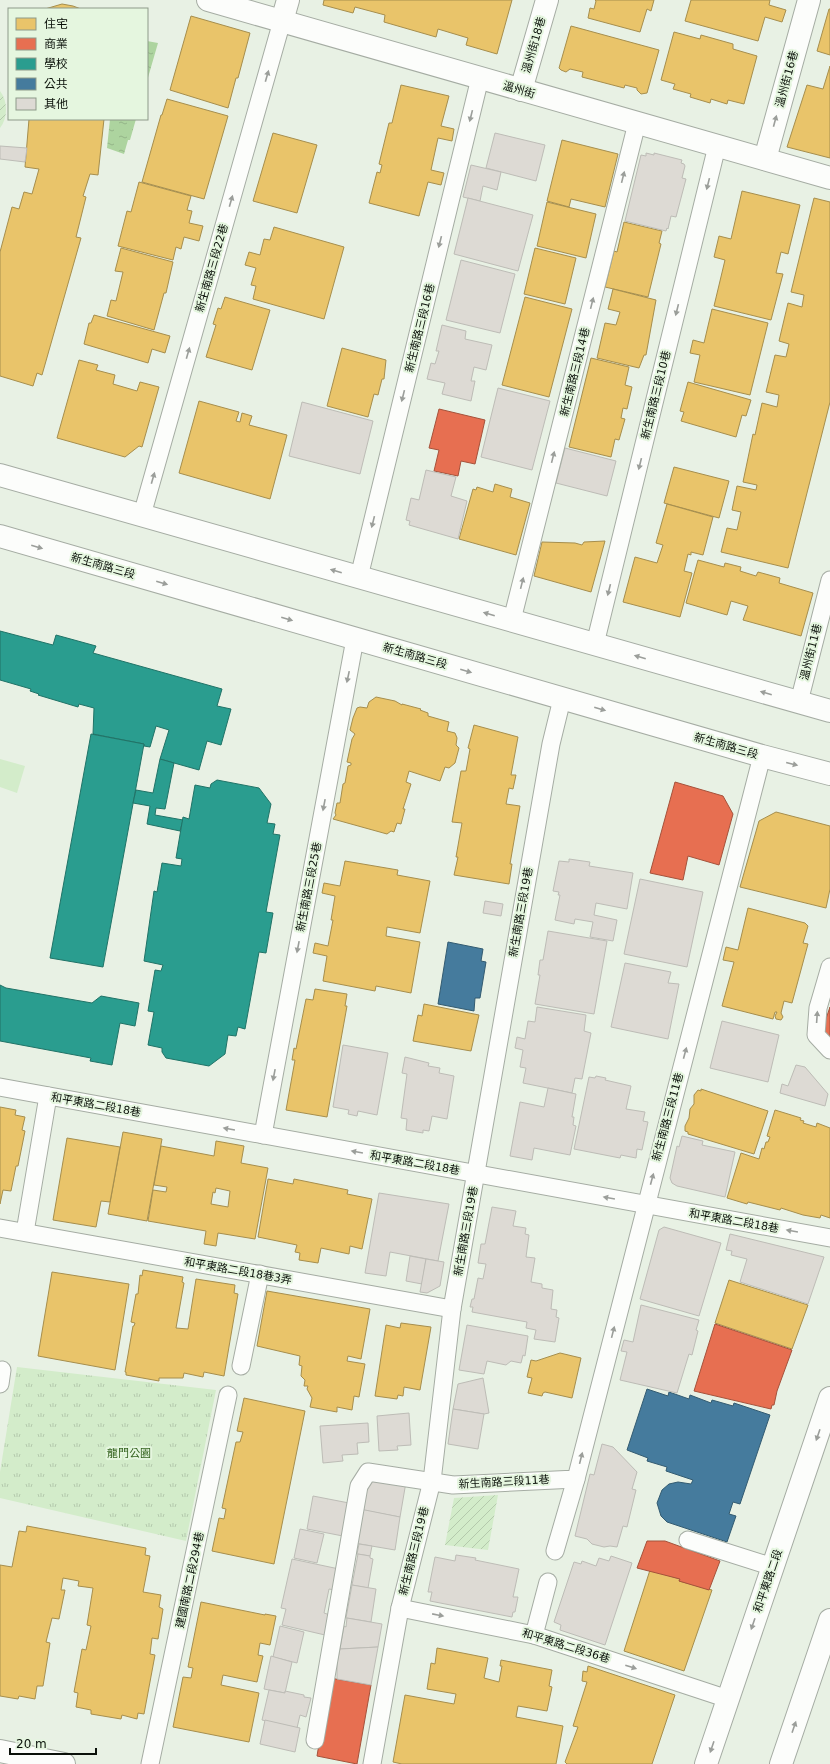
<svg xmlns="http://www.w3.org/2000/svg" width="830" height="1764" font-family="'DejaVu Sans','Noto Sans TC',sans-serif">
<style>
.grass{fill:url(#grass-tufts)}
.garden{fill:url(#garden-furrows)}
.pitch{fill:#d3ecca}
.water{fill:url(#water-ripples)}
.homes{fill:#e9c46a;stroke:#a68e4d;fill-rule:evenodd}
.shops{fill:#e76f51;stroke:#a5523b}
.schools{fill:#2a9d8f;stroke:#207367}
.public{fill:#457b9d;stroke:#335b71}
.building{fill:#dddad4;stroke:#bdbcb6}
.lines{fill:none;stroke-linecap:round;stroke-linejoin:round}
.lane-casing{stroke:#a5aca3;stroke-width:19}
.street-casing{stroke:#a5aca3;stroke-width:24}
.secondary-casing{stroke:#a5aca3;stroke-width:24}
.lane{stroke:#fcfdfb;stroke-width:17}
.street{stroke:#fcfdfb;stroke-width:22}
.secondary{stroke:#fcfdfb;stroke-width:22}
.oneway{fill:#9b9e9a}
.labels{text-anchor:middle;dominant-baseline:central;stroke-width:4;stroke-linejoin:round;paint-order:stroke}
.street-label{font-size:11px;fill:#0a1009;stroke:#e5f6df}
.park-label{font-size:11px;fill:#32621d;stroke:#e5f6df}
</style>
<defs>
<pattern id="grass-tufts" width="24" height="20" patternUnits="userSpaceOnUse"><rect width="24" height="20" fill="#d3ecca"/><path d="M3 7l-1-3M5 7V3M7 7l1-3M15 17l-1-3M17 17v-4M19 17l1-3" fill="none" stroke="#b4c9ac"/></pattern>
<pattern id="garden-furrows" width="10" height="10" patternUnits="userSpaceOnUse"><rect width="10" height="10" fill="#d3ecca"/><path d="M-1 1l2-2M0 10L10 0M9 11l2-2" fill="none" stroke="#b4c9ac"/></pattern>
<pattern id="water-ripples" width="26" height="14" patternUnits="userSpaceOnUse"><rect width="26" height="14" fill="#add49f"/><path d="M2 4q2-2 4 0t4 0M15 11q2-2 4 0t4 0" fill="none" stroke="#94b588"/></pattern>
</defs>
<rect width="100%" height="100%" fill="#e8f1e4"/>
<path class="grass" d="M17,1367L216,1390L186,1541L0,1498V1472Z"/>
<g class="garden">
<path d="M0,91C8,101 8,118 0,128Z"/>
<path d="M498,1495L488,1550L445,1545L454,1498Z"/>
</g>
<path class="pitch" d="M0,759L25,766L17,793L0,787Z"/>
<g class="water">
<path d="M147,41L158,43L147,81Z"/>
<path d="M110,119H136L130,140H128L124,154L107,148Z"/>
</g>
<g class="homes">
<path d="M324,0H512L497,54L466,45L468,38L438,29L436,37L384,22L385,15L355,7L353,13L323,5Z"/>
<path d="M595,0H654L651,11L647,9L640,32L588,18L590,8L594,9L596,1Z"/>
<path d="M691,0H770L769,5L786,10L782,22L765,17L758,41L685,21Z"/>
<path d="M62,4L73,6L81,9H45Z"/>
<path d="M829,9H830V55L817,51Z"/>
<path d="M191,16L250,33L238,78H236L228,108L170,90Z"/>
<path d="M571,26L659,50L647,93L641,94L637,90V88L625,85L624,88L582,77L583,72L570,69L566,72L561,70L559,68Z"/>
<path d="M674,32L700,39L701,35L733,44V49L757,56L744,104L728,100L727,104L711,99L710,103L690,97L691,94L673,89L675,84L661,80Z"/>
<path d="M830,66V158L787,147L807,85L823,89Z"/>
<path d="M401,85L449,96L441,126L454,129L452,141L438,138L431,170L444,173L441,185L428,182L419,216L369,203L377,172L380,173L382,165L379,164L389,123H392Z"/>
<path d="M167,99L228,116L204,199L142,182L161,115H162Z"/>
<path d="M29,119H104L98,175L90,174L83,196L86,197L76,237L81,238L42,375L37,373L33,386L0,376V252L12,207L19,209L24,192L32,194L39,169L25,167Z"/>
<path d="M273,133L317,145L297,213L253,201Z"/>
<path d="M562,140L618,154L605,207L571,199L569,207L547,201Z"/>
<path d="M139,182L191,196L187,210L192,211L189,223L203,226L199,241L184,237L181,249L176,247L173,260L118,246L127,211L131,212Z"/>
<path d="M742,191L800,205L788,254L781,252L776,273L783,274L771,320L714,306L725,260L714,257L719,236L731,239Z"/>
<path d="M814,198L830,202V402L788,568L721,552L727,528L737,530L741,512L732,510L737,486L756,490L757,485L743,482L753,434L755,435L762,403L777,407L779,395L766,392L775,355L786,357L789,344L779,341L788,303L802,307L804,295L791,292Z"/>
<path d="M547,202L596,214L586,258L537,246Z"/>
<path d="M624,222L662,231L659,243L661,244L648,297L605,287L614,251L617,252Z"/>
<path d="M274,227L344,247L324,319L253,299L256,286L251,285L256,268L245,265L249,252L260,255L264,239L270,240Z"/>
<path d="M121,248L173,262L166,293H164L154,330L107,316L111,300L116,301L123,272L115,271Z"/>
<path d="M535,248L576,258L565,304L524,294Z"/>
<path d="M613,289L656,300L646,355H644L639,368L597,358L605,323L616,325L620,312L608,309Z"/>
<path d="M225,297L270,310L252,370L206,357L216,325L213,324L218,308L221,309Z"/>
<path d="M525,297L572,309L549,397L502,385Z"/>
<path d="M712,309L768,323L750,395L694,382L700,355L690,353L693,340L704,343Z"/>
<path d="M94,315L170,336L165,353L152,349L148,363L84,344L89,323H91Z"/>
<path d="M342,348L386,360L384,379H382L378,395L374,394L368,417L327,406Z"/>
<path d="M591,358L629,367L625,385L632,387L627,409L623,408L621,418L625,419L619,440L615,439L611,457L569,447Z"/>
<path d="M79,360L98,365L96,370L115,375L113,384L137,391L140,382L159,387L142,447L139,446L125,457L57,438Z"/>
<path d="M688,382L751,400L746,416L742,415L736,437L681,421L684,412L680,411Z"/>
<path d="M199,401L239,412L236,421L240,422L242,413L252,416L249,425L287,435L270,499L179,473Z"/>
<path d="M674,467L729,481L719,518L664,503Z"/>
<path d="M495,484L512,489L510,497L530,503L516,555L459,539L473,489L476,490L477,487L493,492Z"/>
<path d="M667,504L713,517L703,555L691,552V555L688,554L684,571L692,573L680,617L623,602L635,557L657,563L663,545L656,543Z"/>
<path d="M605,541L591,592L534,576L542,542L575,543L582,545L584,542Z"/>
<path d="M698,560L724,567L725,563L741,567L740,571L756,576L758,572L780,578L779,583L813,593L801,636L743,620L748,606L731,601L727,615L686,603Z"/>
<path d="M376,697L395,701L402,705V704L421,709L420,710L428,713V716L449,722L447,731L455,733L457,738L456,745L459,748L455,763L449,768L445,767L440,781L409,771L406,782L411,784L403,809H405L401,824L397,823L394,832L391,831L387,834L333,819L336,815L335,813L337,803H340L343,784L345,783L348,766L351,765V763L347,762L352,739L355,734L350,730L353,718L357,708L360,707L367,708L369,702Z"/>
<path d="M474,725L518,737L511,775H516L513,789L509,788L506,804L520,806L510,864H512L509,884L454,875L458,857H456L462,823L452,822L461,771H466L470,749L468,748Z"/>
<path d="M776,812L830,826V889L826,908L740,887L759,821Z"/>
<path d="M345,861L398,870L397,875L430,881L420,933L387,927L386,936L420,942L411,993L376,986L375,991L323,981L327,956L313,953L315,943L328,946L333,920H331L335,896L322,893L324,883L340,886Z"/>
<path d="M748,908L805,923L808,926L803,943L808,944L792,1003L784,1001L781,1013L783,1017L781,1020L776,1019L775,1016L777,1012H775L773,1019L722,1006L734,962L723,960L726,947L738,950Z"/>
<path d="M315,989L347,994L345,1006H347L327,1117L286,1110L295,1060H292L294,1048L296,1049L306,999L313,1000Z"/>
<path d="M424,1004L479,1015L471,1051L413,1041L418,1015L422,1016Z"/>
<path d="M701,1089L768,1111L754,1154L688,1134V1132L685,1131V1126L689,1118L690,1109L694,1104V1095L698,1090L701,1091Z"/>
<path d="M0,1107L16,1110L15,1115L25,1117L22,1130L25,1131L18,1166H16L11,1191L3,1190L0,1204Z"/>
<path d="M775,1110L801,1118L800,1120L804,1121L803,1123L816,1127L817,1123L830,1128V1218L821,1215L820,1218L803,1215L781,1208L780,1210L748,1202L747,1204L727,1198L741,1153L759,1159L762,1148L764,1149L766,1142H768L770,1137L767,1136Z"/>
<path d="M123,1132L162,1139L147,1221L108,1214Z"/>
<path d="M67,1138L120,1147L110,1202L101,1201L96,1227L53,1220Z"/>
<path d="M216,1141L244,1146L241,1163L268,1168L255,1239L218,1233L216,1246L204,1244L206,1231L148,1221L153,1190L166,1192L167,1187L154,1185L161,1146L214,1156ZM216,1188L230,1191L228,1207L211,1204L213,1192L215,1193Z"/>
<path d="M268,1179L293,1184L294,1179L348,1190L347,1194L372,1199L362,1249L350,1246L349,1254L321,1248L318,1263L299,1260L300,1253L295,1252L297,1245L258,1237Z"/>
<path d="M143,1270L183,1277L182,1282L184,1283L176,1328L188,1329L196,1279L235,1285L234,1293L238,1294L224,1376L204,1372L203,1377L184,1373L183,1378H159V1381L126,1375V1372H125L133,1326H134L135,1323L131,1322L136,1294H138L140,1275L142,1276Z"/>
<path d="M52,1272L129,1284L115,1370L38,1356Z"/>
<path d="M729,1280L808,1305L792,1349L715,1323Z"/>
<path d="M267,1291L370,1309L361,1359L348,1356L347,1361L365,1364L359,1397L354,1396L352,1410L337,1407V1412L310,1407L312,1398L307,1389L308,1386H304L305,1380L301,1376L302,1366L299,1365L300,1356L257,1346Z"/>
<path d="M401,1323L431,1327L420,1390L404,1387L403,1396L398,1395L397,1399L375,1396L386,1325L400,1328Z"/>
<path d="M560,1353L581,1358L572,1398L545,1392L543,1393L542,1396L528,1393L532,1378L527,1377L531,1360L536,1361Z"/>
<path d="M244,1398L305,1411L274,1564L212,1551L219,1518L224,1519L226,1509L222,1508L236,1442H240L243,1432L237,1431Z"/>
<path d="M27,1526L146,1548L145,1555L150,1556L143,1592L161,1595L159,1607L163,1609L158,1639L152,1638L150,1654L155,1655L144,1714L138,1713L137,1719L122,1715L121,1719L91,1714V1710L76,1707L78,1693L74,1692L82,1649L86,1650L91,1626L87,1625L93,1588L78,1586L79,1581L63,1578L61,1590H65L59,1619L52,1618L46,1642L50,1643L43,1686H37L35,1699L19,1696L18,1699L0,1696V1565L12,1567L19,1531L26,1532Z"/>
<path d="M650,1570L680,1579L679,1581L712,1590L684,1671L624,1651Z"/>
<path d="M201,1602L265,1615V1614L276,1616L270,1645L260,1643L258,1655L263,1656L257,1682L223,1675L221,1685L259,1693L249,1742L173,1727L183,1677L191,1678L193,1668L188,1667Z"/>
<path d="M437,1648L488,1658L484,1678L499,1682L502,1666H500L501,1660L552,1670L549,1686L552,1687L547,1711L518,1706L516,1717L563,1726L556,1764H402L393,1762L405,1695L454,1704L456,1694L427,1689L431,1663L435,1664Z"/>
<path d="M588,1666L675,1695L652,1764H567L565,1762L578,1727L573,1726L587,1682L582,1681L583,1671L587,1672Z"/>
</g>
<g class="shops">
<path d="M439,409L485,420L475,464L461,461L458,476L434,471L439,450L429,448Z"/>
<path d="M675,782L723,796L733,814L719,865L688,856L683,880L650,873Z"/>
<path d="M830,1007V1059L817,1045Z"/>
<path d="M715,1324L792,1350L777,1391L774,1405H772L771,1409L694,1391Z"/>
<path d="M647,1541H665L720,1561L709,1590L679,1581L680,1579L637,1568Z"/>
<path d="M330,1678L371,1685L357,1764L317,1756Z"/>
</g>
<g class="schools">
<path d="M0,631L53,645L56,635L96,646L93,653L222,689L217,706L231,709L221,745L207,741L199,770L160,759L169,730L156,726L150,747L144,746V744L93,734L94,708L79,704L78,707L38,695L39,694L30,691L31,689L0,680Z"/>
<path d="M91,734L144,744L103,967L50,958Z"/>
<path d="M160,759L174,763L165,809L156,808L155,815L183,820L180,831L147,824L150,806L133,803L136,790L153,793Z"/>
<path d="M217,780L259,788L271,804L267,823L275,824L273,834L280,835L266,912L273,913L266,953L259,952L245,1029L238,1027L236,1036L228,1035L225,1054L209,1066L166,1058L162,1052V1048L148,1045L154,1012L148,1011L155,970L161,971L163,965L144,961L154,891L157,892L162,863L181,866L182,859L176,858L183,817L189,819L195,785L210,788L211,784Z"/>
<path d="M0,985L6,988L92,1003L101,996L139,1003L135,1026L120,1023L112,1065L90,1061L91,1058L0,1041Z"/>
</g>
<g class="public">
<path d="M448,942L483,949L481,961L486,962L480,998H475L474,1011L438,1004Z"/>
<path d="M647,1389L668,1396L669,1392L689,1399L690,1395L711,1403L712,1400L733,1406L734,1403L770,1415L740,1504L733,1502L729,1514L736,1516L727,1542L667,1522L661,1516L657,1503L662,1490L669,1484L678,1482L691,1484L693,1480L666,1471L667,1467L647,1461L648,1458L627,1450Z"/>
</g>
<g class="building">
<path d="M495,133L545,145L536,181L486,168Z"/>
<path d="M0,146L27,148L25,162L0,159Z"/>
<path d="M646,153L654,155V153L682,160L681,163L684,164L685,166L682,178L686,179L676,217L671,216L668,229L667,228L666,231L625,221L641,155L646,156Z"/>
<path d="M471,165L501,172L497,190L483,186L480,201L463,197Z"/>
<path d="M468,198L533,215L518,271L454,254Z"/>
<path d="M461,260L515,274L500,333L446,320Z"/>
<path d="M442,325L466,331L465,339L492,345L486,370L474,367L471,381H475L471,401L442,394L445,383L427,379L431,363L435,364L439,351H436Z"/>
<path d="M498,388L550,401L532,470L481,457Z"/>
<path d="M302,402L373,421L360,474L289,456Z"/>
<path d="M565,448L616,461L607,496L556,483Z"/>
<path d="M426,470L456,477L451,496L467,501L458,539L409,525L410,521L406,520L411,498L419,500Z"/>
<path d="M569,859L590,862L589,866L633,873L627,909L596,903L594,915L617,920L613,941L590,937L593,922L575,919L574,924L555,920L560,895H558L559,892L553,891L559,861L569,862Z"/>
<path d="M640,879L703,892L687,967L624,954Z"/>
<path d="M485,901L503,904L501,916L483,913Z"/>
<path d="M548,931L607,941L594,1014L535,1004L540,975H538L540,960H543Z"/>
<path d="M625,963L671,972L668,983L679,984L668,1039L611,1027Z"/>
<path d="M537,1007L586,1015L584,1031L591,1033L582,1079L575,1078L572,1093L523,1083L526,1068L520,1067L523,1050L515,1048L517,1037L525,1039L528,1021L535,1022Z"/>
<path d="M722,1021L779,1035L768,1082L710,1068Z"/>
<path d="M343,1045L388,1053L377,1115L358,1111L357,1116L348,1114L349,1110L333,1107Z"/>
<path d="M405,1057L429,1063L428,1066L440,1068L439,1073L454,1076L447,1119L432,1116L429,1131L423,1130V1133L406,1130L407,1119L401,1118L407,1074L402,1073Z"/>
<path d="M796,1065L805,1067L828,1094L825,1106L780,1093L782,1084L788,1086Z"/>
<path d="M596,1076L606,1078L605,1080L631,1086L626,1109L645,1112L643,1121L648,1122L642,1150L637,1149L636,1158L621,1155L620,1158L574,1149L589,1077L595,1078Z"/>
<path d="M548,1088L576,1094L572,1117H574L573,1125L576,1126L570,1155L534,1148L532,1160L510,1156L520,1102L544,1107Z"/>
<path d="M682,1136L703,1141L702,1145L735,1152L725,1197L677,1186L672,1183L670,1178L677,1146L679,1147Z"/>
<path d="M379,1193L449,1204L438,1261L390,1252L386,1276L365,1273Z"/>
<path d="M492,1207L516,1211L513,1226L526,1228L525,1234L529,1235L526,1257L535,1258L531,1282L542,1284V1288L553,1290L551,1309L557,1310L556,1317L559,1318L555,1342L534,1339L536,1330L526,1328L527,1322L472,1312L473,1307H470L472,1299H474L478,1278L483,1279L486,1264L478,1263L481,1244H485Z"/>
<path d="M664,1227L721,1243L699,1316L640,1299L659,1230Z"/>
<path d="M730,1234L824,1257L808,1304L740,1282L747,1259L731,1255L732,1251L726,1250Z"/>
<path d="M410,1256L426,1259L422,1284L406,1281Z"/>
<path d="M426,1259L444,1262L440,1286L427,1293L420,1292Z"/>
<path d="M641,1305L699,1320L696,1330L698,1331L692,1355L689,1354L677,1393L620,1380L627,1352L621,1351L624,1340L633,1342Z"/>
<path d="M467,1325L528,1336L525,1356L523,1355L521,1363L511,1361L506,1365L487,1361L484,1374L459,1370Z"/>
<path d="M483,1378L489,1413L484,1414L453,1409L458,1384Z"/>
<path d="M453,1409L484,1414L478,1449L448,1444Z"/>
<path d="M409,1413L411,1445L397,1446L398,1450L379,1451L377,1416Z"/>
<path d="M368,1423L369,1442L357,1443L358,1454L342,1455L343,1461L323,1463L320,1426Z"/>
<path d="M602,1444L613,1447L637,1472L632,1489L636,1490L627,1527L623,1526L617,1547L610,1546L604,1547L592,1544L587,1539L575,1536L590,1474L594,1475Z"/>
<path d="M367,1478L406,1482L400,1517L362,1510Z"/>
<path d="M313,1496L349,1503L348,1537L307,1529Z"/>
<path d="M360,1509L400,1517L395,1550L354,1543Z"/>
<path d="M300,1529L324,1534L317,1563L294,1558Z"/>
<path d="M359,1544L372,1546L370,1556L357,1554Z"/>
<path d="M358,1554L370,1556V1558L373,1559L368,1588L352,1585Z"/>
<path d="M456,1555L476,1558L475,1560L519,1569L513,1597H518L515,1612H513L512,1617L430,1601L432,1592H428L435,1557L455,1561Z"/>
<path d="M611,1556L632,1563L605,1645L560,1630L561,1625L554,1622L574,1562L581,1564L582,1561L596,1566L599,1558L609,1561Z"/>
<path d="M292,1559L339,1569L335,1590L329,1589L324,1613L330,1615L325,1635L282,1625L286,1609L281,1608Z"/>
<path d="M352,1585L376,1589L371,1622L346,1618Z"/>
<path d="M347,1618L382,1624L378,1647L340,1649L344,1626L346,1627Z"/>
<path d="M280,1626L304,1632L297,1663L273,1657Z"/>
<path d="M378,1647L371,1685L337,1679V1663L340,1649Z"/>
<path d="M271,1656L292,1662L285,1693L264,1689Z"/>
<path d="M269,1690L285,1693V1691L304,1695V1697L311,1698L306,1717L300,1715L297,1728L262,1720Z"/>
<path d="M265,1720L300,1728L295,1752L260,1744Z"/>
</g>
<g class="lines">
<defs>
<g id="lane">
<path d="M142,515L282,21"/>
<path d="M359,577L480,78"/>
<path d="M512,620L637,123"/>
<path d="M595,644L717,146"/>
<path d="M799,702L830,580"/>
<path d="M830,967L818,1008L816,1035L830,1050"/>
<path d="M0,1087L830,1238"/>
<path d="M263,1135L355,639"/>
<path d="M0,1228L452,1309"/>
<path d="M25,1232L48,1096"/>
<path d="M241,1366L260,1274"/>
<path d="M0,1384L2,1370"/>
<path d="M688,1540L773,1567"/>
<path d="M555,1551L576,1479"/>
<path d="M400,1608L534,1635L728,1699"/>
<path d="M534,1635L548,1582"/>
<path d="M315,1740L359,1486L368,1472L453,1485L576,1479L762,756"/>
<path d="M150,1764L228,1395"/>
<path d="M372,1764L400,1608L432,1481L452,1309L551,744L562,699"/>
</g>
<g id="street">
<path d="M208,0L830,178"/>
<path d="M282,21L288,0"/>
<path d="M521,90L547,0"/>
<path d="M765,159L809,0"/>
</g>
<g id="secondary">
<path d="M0,475L830,711"/>
<path d="M0,536L762,756L830,774"/>
<path d="M0,1751L64,1764"/>
<path d="M706,1764L830,1398"/>
<path d="M781,1764L830,1620"/>
</g>
</defs>
<use href="#lane" class="lane-casing"/>
<use href="#street" class="street-casing"/>
<use href="#secondary" class="secondary-casing"/>
<use href="#lane" class="lane"/>
<use href="#street" class="street"/>
<use href="#secondary" class="secondary"/>
</g>
<defs><path id="oneway-solid" d="M-6-.8H1V-3.2L6.5 0L1 3.2V.8H-6Z"/></defs>
<g class="oneway">
<use href="#oneway-solid" transform="translate(267 76) rotate(-74)"/>
<use href="#oneway-solid" transform="translate(471 116) rotate(104)"/>
<use href="#oneway-solid" transform="translate(775 121) rotate(-75)"/>
<use href="#oneway-solid" transform="translate(623 177) rotate(-76)"/>
<use href="#oneway-solid" transform="translate(708 184) rotate(104)"/>
<use href="#oneway-solid" transform="translate(231 201) rotate(-74)"/>
<use href="#oneway-solid" transform="translate(440 242) rotate(104)"/>
<use href="#oneway-solid" transform="translate(592 303) rotate(-76)"/>
<use href="#oneway-solid" transform="translate(677 310) rotate(104)"/>
<use href="#oneway-solid" transform="translate(188 353) rotate(-74)"/>
<use href="#oneway-solid" transform="translate(403 396) rotate(104)"/>
<use href="#oneway-solid" transform="translate(553 457) rotate(-76)"/>
<use href="#oneway-solid" transform="translate(640 464) rotate(104)"/>
<use href="#oneway-solid" transform="translate(153 478) rotate(-74)"/>
<use href="#oneway-solid" transform="translate(373 522) rotate(104)"/>
<use href="#oneway-solid" transform="translate(37 547) rotate(16)"/>
<use href="#oneway-solid" transform="translate(336 571) rotate(-164)"/>
<use href="#oneway-solid" transform="translate(162 583) rotate(16)"/>
<use href="#oneway-solid" transform="translate(522 583) rotate(-76)"/>
<use href="#oneway-solid" transform="translate(609 590) rotate(104)"/>
<use href="#oneway-solid" transform="translate(489 614) rotate(-164)"/>
<use href="#oneway-solid" transform="translate(287 619) rotate(16)"/>
<use href="#oneway-solid" transform="translate(640 657) rotate(-164)"/>
<use href="#oneway-solid" transform="translate(466 671) rotate(16)"/>
<use href="#oneway-solid" transform="translate(348 677) rotate(102)"/>
<use href="#oneway-solid" transform="translate(766 693) rotate(-164)"/>
<use href="#oneway-solid" transform="translate(600 709) rotate(16)"/>
<use href="#oneway-solid" transform="translate(792 764) rotate(14)"/>
<use href="#oneway-solid" transform="translate(324 805) rotate(101)"/>
<use href="#oneway-solid" transform="translate(298 947) rotate(101)"/>
<use href="#oneway-solid" transform="translate(817 1017) rotate(-86)"/>
<use href="#oneway-solid" transform="translate(685 1053) rotate(-75)"/>
<use href="#oneway-solid" transform="translate(274 1075) rotate(101)"/>
<use href="#oneway-solid" transform="translate(229 1129) rotate(-170)"/>
<use href="#oneway-solid" transform="translate(357 1152) rotate(-170)"/>
<use href="#oneway-solid" transform="translate(652 1179) rotate(-75)"/>
<use href="#oneway-solid" transform="translate(609 1198) rotate(-170)"/>
<use href="#oneway-solid" transform="translate(792 1231) rotate(-170)"/>
<use href="#oneway-solid" transform="translate(613 1332) rotate(-76)"/>
<use href="#oneway-solid" transform="translate(818 1435) rotate(109)"/>
<use href="#oneway-solid" transform="translate(581 1458) rotate(-76)"/>
<use href="#oneway-solid" transform="translate(438 1615) rotate(11)"/>
<use href="#oneway-solid" transform="translate(753 1624) rotate(109)"/>
<use href="#oneway-solid" transform="translate(631 1667) rotate(18)"/>
<use href="#oneway-solid" transform="translate(794 1727) rotate(-71)"/>
<use href="#oneway-solid" transform="translate(712 1747) rotate(109)"/>
</g>
<g class="labels">
<g class="street-label">
<text transform="translate(534 45) rotate(-74)">溫州街18巷</text>
<text transform="translate(787 79) rotate(-75)">溫州街16巷</text>
<text transform="translate(519 90) rotate(16)">溫州街</text>
<text transform="translate(212 268) rotate(-74)">新生南路三段22巷</text>
<text transform="translate(420 328) rotate(-76)">新生南路三段16巷</text>
<text transform="translate(575 372) rotate(-76)">新生南路三段14巷</text>
<text transform="translate(656 395) rotate(-76)">新生南路三段10巷</text>
<text transform="translate(103 566) rotate(16)">新生南路三段</text>
<text transform="translate(811 652) rotate(-76)">溫州街11巷</text>
<text transform="translate(415 656) rotate(16)">新生南路三段</text>
<text transform="translate(726 746) rotate(16)">新生南路三段</text>
<text transform="translate(309 887) rotate(-79)">新生南路三段25巷</text>
<text transform="translate(521 912) rotate(-80)">新生南路三段19巷</text>
<text transform="translate(96 1105) rotate(10)">和平東路二段18巷</text>
<text transform="translate(668 1117) rotate(-75)">新生南路三段11巷</text>
<text transform="translate(415 1163) rotate(10)">和平東路二段18巷</text>
<text transform="translate(734 1221) rotate(10)">和平東路二段18巷</text>
<text transform="translate(466 1231) rotate(-80)">新生南路三段19巷</text>
<text transform="translate(238 1271) rotate(10)">和平東路二段18巷3弄</text>
<text transform="translate(504 1482) rotate(-3)">新生南路三段11巷</text>
<text transform="translate(414 1551) rotate(-76)">新生南路三段19巷</text>
<text transform="translate(190 1580) rotate(-78)">建國南路二段294巷</text>
<text transform="translate(768 1581) rotate(-71)">和平東路二段</text>
<text transform="translate(566 1646) rotate(17)">和平東路二段36巷</text>
</g>
<g class="park-label">
<text x="129" y="1453">龍門公園</text>
</g>
</g>
<rect x="8" y="8" width="140" height="112" fill="#e5f6df" stroke="#8d9a89"/>
<rect x="16" y="18" width="20" height="12" fill="#e9c46a" stroke="#8d9a89"/>
<text x="44" y="28" font-size="12" fill="#0a1009">住宅</text>
<rect x="16" y="38" width="20" height="12" fill="#e76f51" stroke="#8d9a89"/>
<text x="44" y="48" font-size="12" fill="#0a1009">商業</text>
<rect x="16" y="58" width="20" height="12" fill="#2a9d8f" stroke="#8d9a89"/>
<text x="44" y="68" font-size="12" fill="#0a1009">學校</text>
<rect x="16" y="78" width="20" height="12" fill="#457b9d" stroke="#8d9a89"/>
<text x="44" y="88" font-size="12" fill="#0a1009">公共</text>
<rect x="16" y="98" width="20" height="12" fill="#dddad4" stroke="#8d9a89"/>
<text x="44" y="108" font-size="12" fill="#0a1009">其他</text>
<path d="M10 1748v6h86v-6" fill="none" stroke="#0a1009" stroke-width="2"/>
<text x="16" y="1748" font-size="12" fill="#0a1009" stroke="#e5f6df" stroke-width="3" paint-order="stroke">20 m</text>
</svg>
